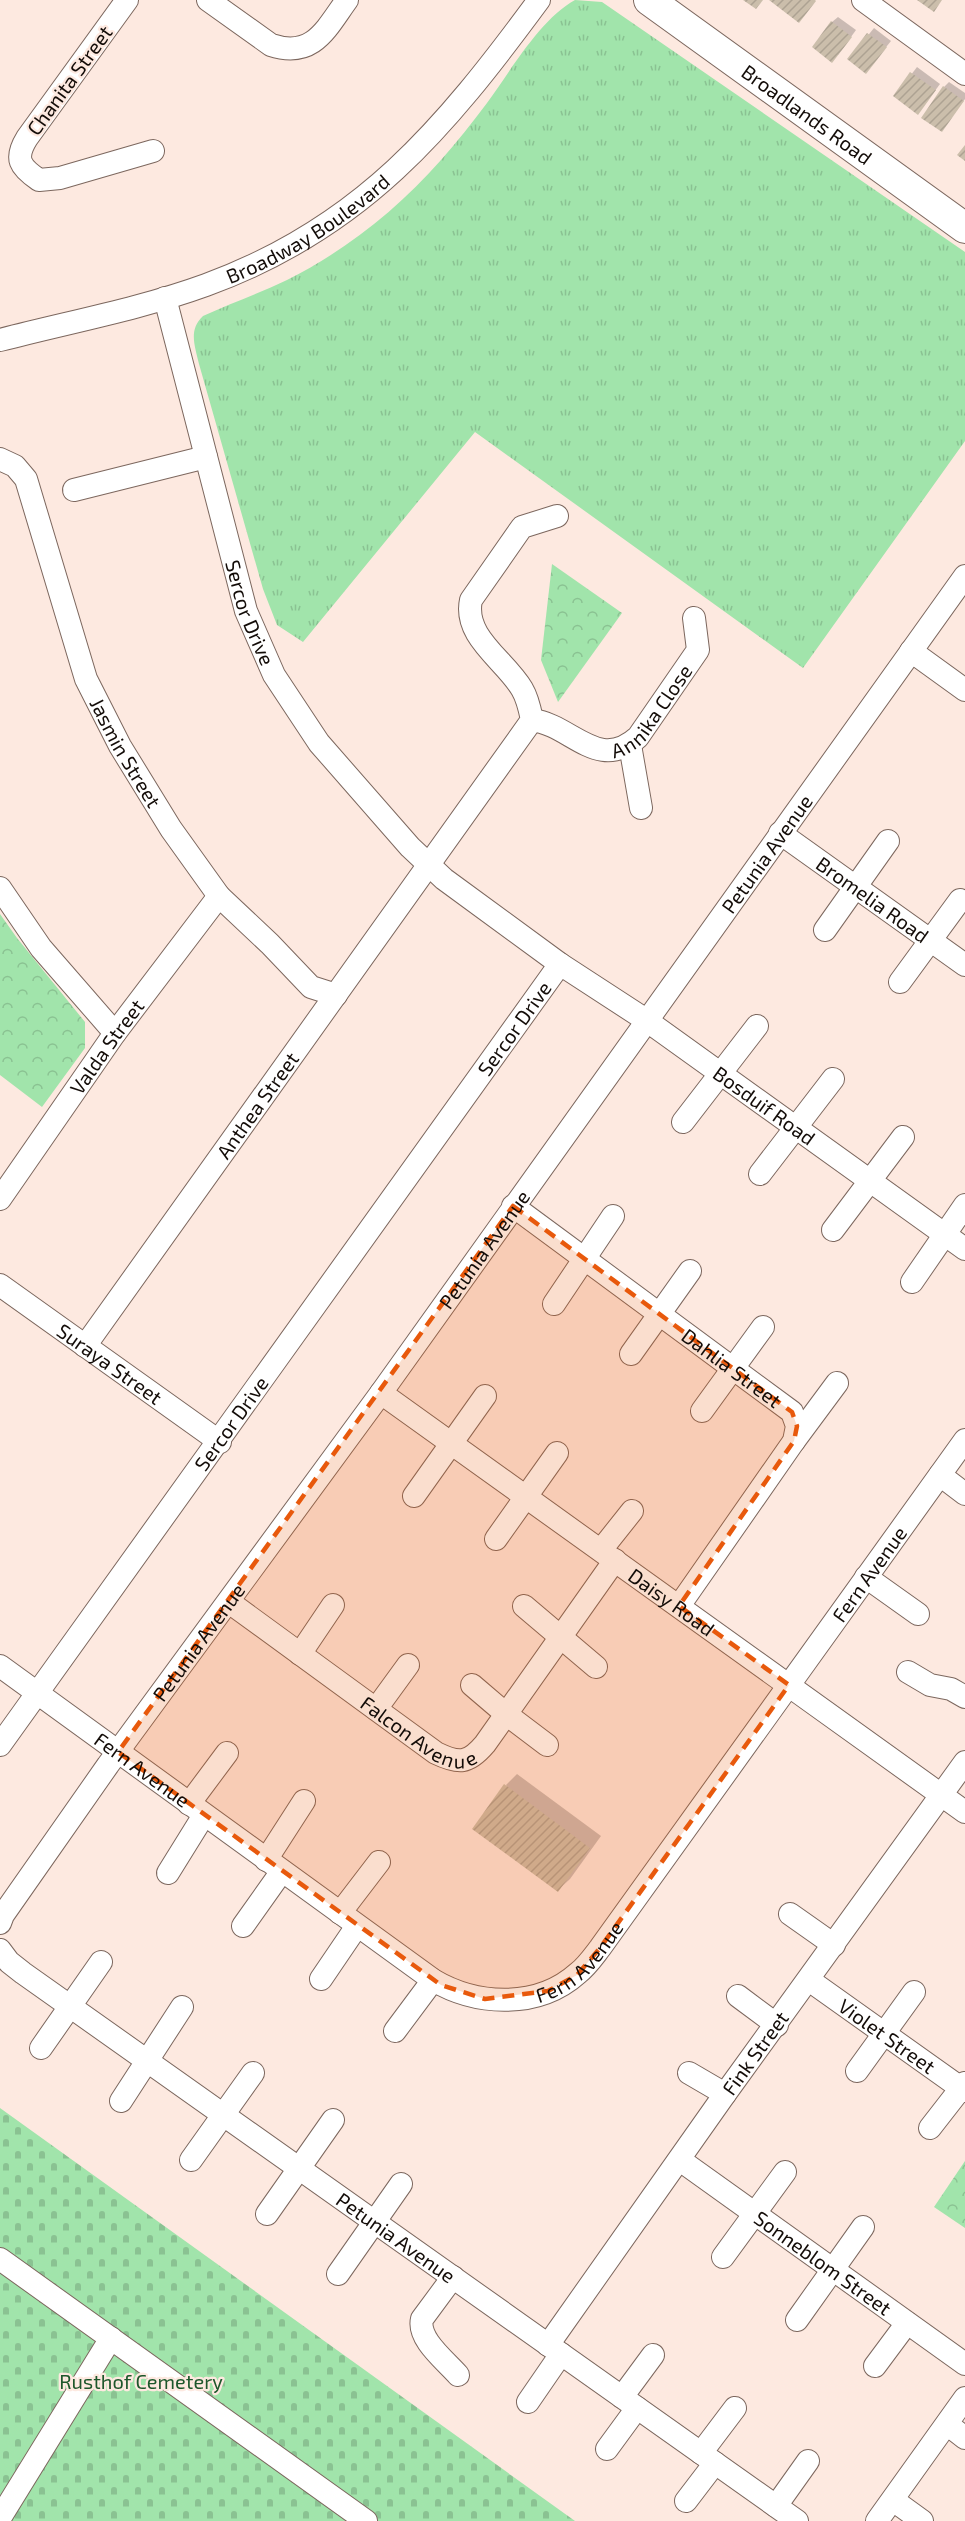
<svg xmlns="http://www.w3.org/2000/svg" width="965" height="2521" font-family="'Exo 2',sans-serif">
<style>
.grass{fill:url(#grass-tufts)}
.cemetery{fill:url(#cemetery-stones)}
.park{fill:url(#park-crowns)}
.shadow{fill:#0003}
.building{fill:url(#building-hatch)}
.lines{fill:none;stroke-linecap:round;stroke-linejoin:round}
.minor-casing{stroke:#7c675e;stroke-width:24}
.major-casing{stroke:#7c675e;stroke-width:32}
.minor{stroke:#fff;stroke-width:22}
.major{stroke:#fff;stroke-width:30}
.marked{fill:#e8590c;fill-opacity:0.2;stroke:#e8590c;stroke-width:4.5;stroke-dasharray:12 8;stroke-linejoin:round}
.labels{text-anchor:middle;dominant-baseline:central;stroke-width:4.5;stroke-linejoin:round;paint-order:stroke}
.street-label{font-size:20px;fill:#130c08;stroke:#fde9e0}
.park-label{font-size:20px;fill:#1d572b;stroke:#fde9e0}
</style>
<defs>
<pattern id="grass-tufts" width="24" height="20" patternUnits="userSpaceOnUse" patternTransform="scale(1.5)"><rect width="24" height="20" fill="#a1e4ab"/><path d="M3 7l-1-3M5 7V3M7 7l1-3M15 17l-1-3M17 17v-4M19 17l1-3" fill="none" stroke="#8ac292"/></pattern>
<pattern id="cemetery-stones" width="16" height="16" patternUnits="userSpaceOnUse" patternTransform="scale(1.5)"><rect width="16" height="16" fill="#a1e4ab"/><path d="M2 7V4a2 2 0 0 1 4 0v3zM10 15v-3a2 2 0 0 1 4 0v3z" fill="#8ac292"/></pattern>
<pattern id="park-crowns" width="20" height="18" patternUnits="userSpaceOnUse" patternTransform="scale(1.5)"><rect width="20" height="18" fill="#a1e4ab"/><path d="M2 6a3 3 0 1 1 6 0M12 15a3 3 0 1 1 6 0" fill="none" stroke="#8ac292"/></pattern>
<pattern id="building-hatch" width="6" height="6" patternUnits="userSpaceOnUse" patternTransform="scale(1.5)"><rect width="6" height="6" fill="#cbbeab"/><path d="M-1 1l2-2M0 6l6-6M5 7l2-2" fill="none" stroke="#ada292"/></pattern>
</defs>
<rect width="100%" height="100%" fill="#fde9e0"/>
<path class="grass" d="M575,0L602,2L965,252V441L803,668L475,432L303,642L277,625L263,589L199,364C195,346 188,330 203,316C231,303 260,293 287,280C345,251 398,209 441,160C457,142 472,123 487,103C510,72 540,19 575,0Z"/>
<path class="cemetery" d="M0,2108L575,2521H0Z"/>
<g class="park">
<path d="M552,564L622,613L558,702L541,660Z"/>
<path d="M0,914L17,938L85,1022V1048L42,1107L0,1075Z"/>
<path d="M965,2161V2228L934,2207Z"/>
</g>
<g class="shadow">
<path d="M838,17L856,30L838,55L832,22Z"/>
<path d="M874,28L891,41L866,72L849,59Z"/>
<path d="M917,67L940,84L923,107L895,96Z"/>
<path d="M949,82L965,93V99L942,130L944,87Z"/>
<path d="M517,1774L601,1836L570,1879L558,1890L506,1785Z"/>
</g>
<g class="building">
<path d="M743,0H763L756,9Z"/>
<path d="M769,0H815L816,1L799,23Z"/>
<path d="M917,0H942L934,12Z"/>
<path d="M831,21L852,37L832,63L812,47Z"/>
<path d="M867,33L887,47L866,74L847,59Z"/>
<path d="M910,72L936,90L918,115L893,96Z"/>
<path d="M943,86L964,101L942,132L921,118Z"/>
<path d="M965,145V161L957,155Z"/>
<path d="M504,1784L590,1848L558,1892L472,1829Z"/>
</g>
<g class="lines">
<defs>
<g id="minor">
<path d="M127,0L27,138C14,159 20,167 39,180L60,178L153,151"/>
<path d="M208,0L271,45C313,59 326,29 347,0"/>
<path d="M863,0L965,74"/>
<path id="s1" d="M165,298L246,611L274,675L319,743L410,847L444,879L560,964L646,1020L965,1249"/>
<path id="s2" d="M0,340C69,322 140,309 206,285C362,228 444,129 539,0"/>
<path id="s3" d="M0,459L15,466L26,479L86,679L120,746L171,829L219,896L270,944L311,987L336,995"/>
<path d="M74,490L206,457"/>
<path d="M911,651L965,690"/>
<path id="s4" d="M532,720C572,725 598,773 638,737L698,650L694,618"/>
<path d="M630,745L641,808"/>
<path id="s5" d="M780,833L965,965"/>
<path d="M0,888L41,948L115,1033"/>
<path d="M825,930L888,841"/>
<path d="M900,982L960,900"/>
<path d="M683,1122L757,1026"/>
<path d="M760,1174L833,1079"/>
<path id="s6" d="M0,1199L115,1033L219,896"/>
<path id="s7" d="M513,1206L792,1412L797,1426L794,1441L679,1606"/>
<path d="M833,1230L903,1137"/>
<path d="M912,1282L965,1205"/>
<path id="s8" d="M0,1285L220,1442"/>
<path d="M554,1304L613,1216"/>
<path id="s9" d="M85,1346L532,720C530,710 528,699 522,689C505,660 463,637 471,600L522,527L557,516"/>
<path d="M631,1354L690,1271"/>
<path id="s10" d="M381,1393L965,1812"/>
<path d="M702,1411L763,1327"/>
<path d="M794,1441L837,1383"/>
<path d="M940,1475L965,1494"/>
<path d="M414,1496L485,1396"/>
<path d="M496,1539L557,1453"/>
<path d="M601,1550L632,1511"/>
<path d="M866,1577L918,1614"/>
<path id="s11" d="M229,1602L436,1753C459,1764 468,1764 485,1744L615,1560"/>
<path d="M524,1606L596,1667"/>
<path d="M300,1654L333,1605"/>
<path id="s12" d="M0,1666L433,1980C477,2006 538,2009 578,1973C587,1966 593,1957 600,1948L965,1440"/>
<path d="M908,1672L930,1685L951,1689L965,1697"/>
<path d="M472,1685L506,1714L547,1745"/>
<path d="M376,1709L408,1665"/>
<path id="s13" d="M0,1745L560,964"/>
<path d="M189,1804L227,1753"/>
<path d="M266,1860L304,1801"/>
<path d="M168,1873L204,1815"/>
<path d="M340,1913L379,1862"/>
<path d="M790,1914L834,1945"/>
<path id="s14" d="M0,1923L3,1915L108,1765L381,1393L965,576"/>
<path d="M243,1926L282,1871"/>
<path id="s15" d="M0,1950L9,1962L23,1973L797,2521"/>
<path d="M321,1979L357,1926"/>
<path id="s16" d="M809,1980L965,2091"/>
<path d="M738,1996L777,2025"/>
<path d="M395,2031L433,1980"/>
<path d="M41,2048L101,1962"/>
<path d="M857,2071L914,1992"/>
<path d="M689,2073L725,2094"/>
<path d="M121,2101L182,2007"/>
<path d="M930,2128L965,2083"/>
<path d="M191,2160L253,2073"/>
<path id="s17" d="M680,2160L965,2364"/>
<path d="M267,2214L333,2120"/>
<path d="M723,2257L785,2172"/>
<path d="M0,2259L366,2521"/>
<path d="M338,2274L401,2184"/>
<path d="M453,2277L422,2319C417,2339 446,2361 458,2375"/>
<path d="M797,2320L863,2227"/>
<path id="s18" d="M548,2345L725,2094L965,1762"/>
<path d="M875,2366L907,2323"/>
<path d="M622,2397L653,2355"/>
<path d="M528,2402L561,2354"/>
<path d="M947,2424L965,2438"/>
<path d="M607,2449L637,2408"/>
<path d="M701,2453L735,2408"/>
<path d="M893,2500L922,2521"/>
<path d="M686,2501L715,2463"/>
<path d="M776,2506L808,2461"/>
<path d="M0,2518L111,2338"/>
<path d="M877,2521L965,2398"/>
</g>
<g id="major">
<path id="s19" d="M649,0L965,228"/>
</g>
</defs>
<use href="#minor" class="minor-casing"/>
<use href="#major" class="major-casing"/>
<use href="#minor" class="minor"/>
<use href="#major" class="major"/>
</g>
<path class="marked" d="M513,1206L792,1412L797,1426L794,1441L679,1606L789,1685L600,1948L577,1975L548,1991L485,1999L441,1985L118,1752Z"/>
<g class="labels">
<g class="street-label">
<text transform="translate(69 80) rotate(-54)">Chanita Street</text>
<text stroke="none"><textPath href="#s19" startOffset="195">Broadlands Road</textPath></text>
<text stroke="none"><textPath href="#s2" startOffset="330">Broadway Boulevard</textPath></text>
<text stroke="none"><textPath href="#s1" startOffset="326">Sercor Drive</textPath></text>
<text stroke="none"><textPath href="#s4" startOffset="144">Annika Close</textPath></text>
<text stroke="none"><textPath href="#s3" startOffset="326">Jasmin Street</textPath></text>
<text stroke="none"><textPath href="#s14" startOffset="1316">Petunia Avenue</textPath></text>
<text stroke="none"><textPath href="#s5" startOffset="114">Bromelia Road</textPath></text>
<text stroke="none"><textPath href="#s13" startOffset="882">Sercor Drive</textPath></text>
<text stroke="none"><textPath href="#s6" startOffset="186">Valda Street</textPath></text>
<text stroke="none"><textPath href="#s9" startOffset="296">Anthea Street</textPath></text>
<text stroke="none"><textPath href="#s1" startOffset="1052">Bosduif Road</textPath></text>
<text stroke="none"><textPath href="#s14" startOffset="830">Petunia Avenue</textPath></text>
<text stroke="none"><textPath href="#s8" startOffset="135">Suraya Street</textPath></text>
<text stroke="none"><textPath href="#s7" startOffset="272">Dahlia Street</textPath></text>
<text stroke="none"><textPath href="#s13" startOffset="396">Sercor Drive</textPath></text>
<text stroke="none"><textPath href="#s12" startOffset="1184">Fern Avenue</textPath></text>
<text stroke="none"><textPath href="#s10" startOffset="358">Daisy Road</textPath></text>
<text stroke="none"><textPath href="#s14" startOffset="344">Petunia Avenue</textPath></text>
<text stroke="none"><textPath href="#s11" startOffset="232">Falcon Avenue</textPath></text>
<text stroke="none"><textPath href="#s12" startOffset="176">Fern Avenue</textPath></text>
<text stroke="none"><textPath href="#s12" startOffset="698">Fern Avenue</textPath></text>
<text stroke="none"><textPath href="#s16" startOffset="96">Violet Street</textPath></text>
<text stroke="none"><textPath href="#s18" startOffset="358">Fink Street</textPath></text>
<text stroke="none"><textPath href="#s15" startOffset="490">Petunia Avenue</textPath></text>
<text stroke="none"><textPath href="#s17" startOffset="176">Sonneblom Street</textPath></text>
</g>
<g class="park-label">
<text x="141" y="2381">Rusthof Cemetery</text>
</g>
</g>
</svg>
